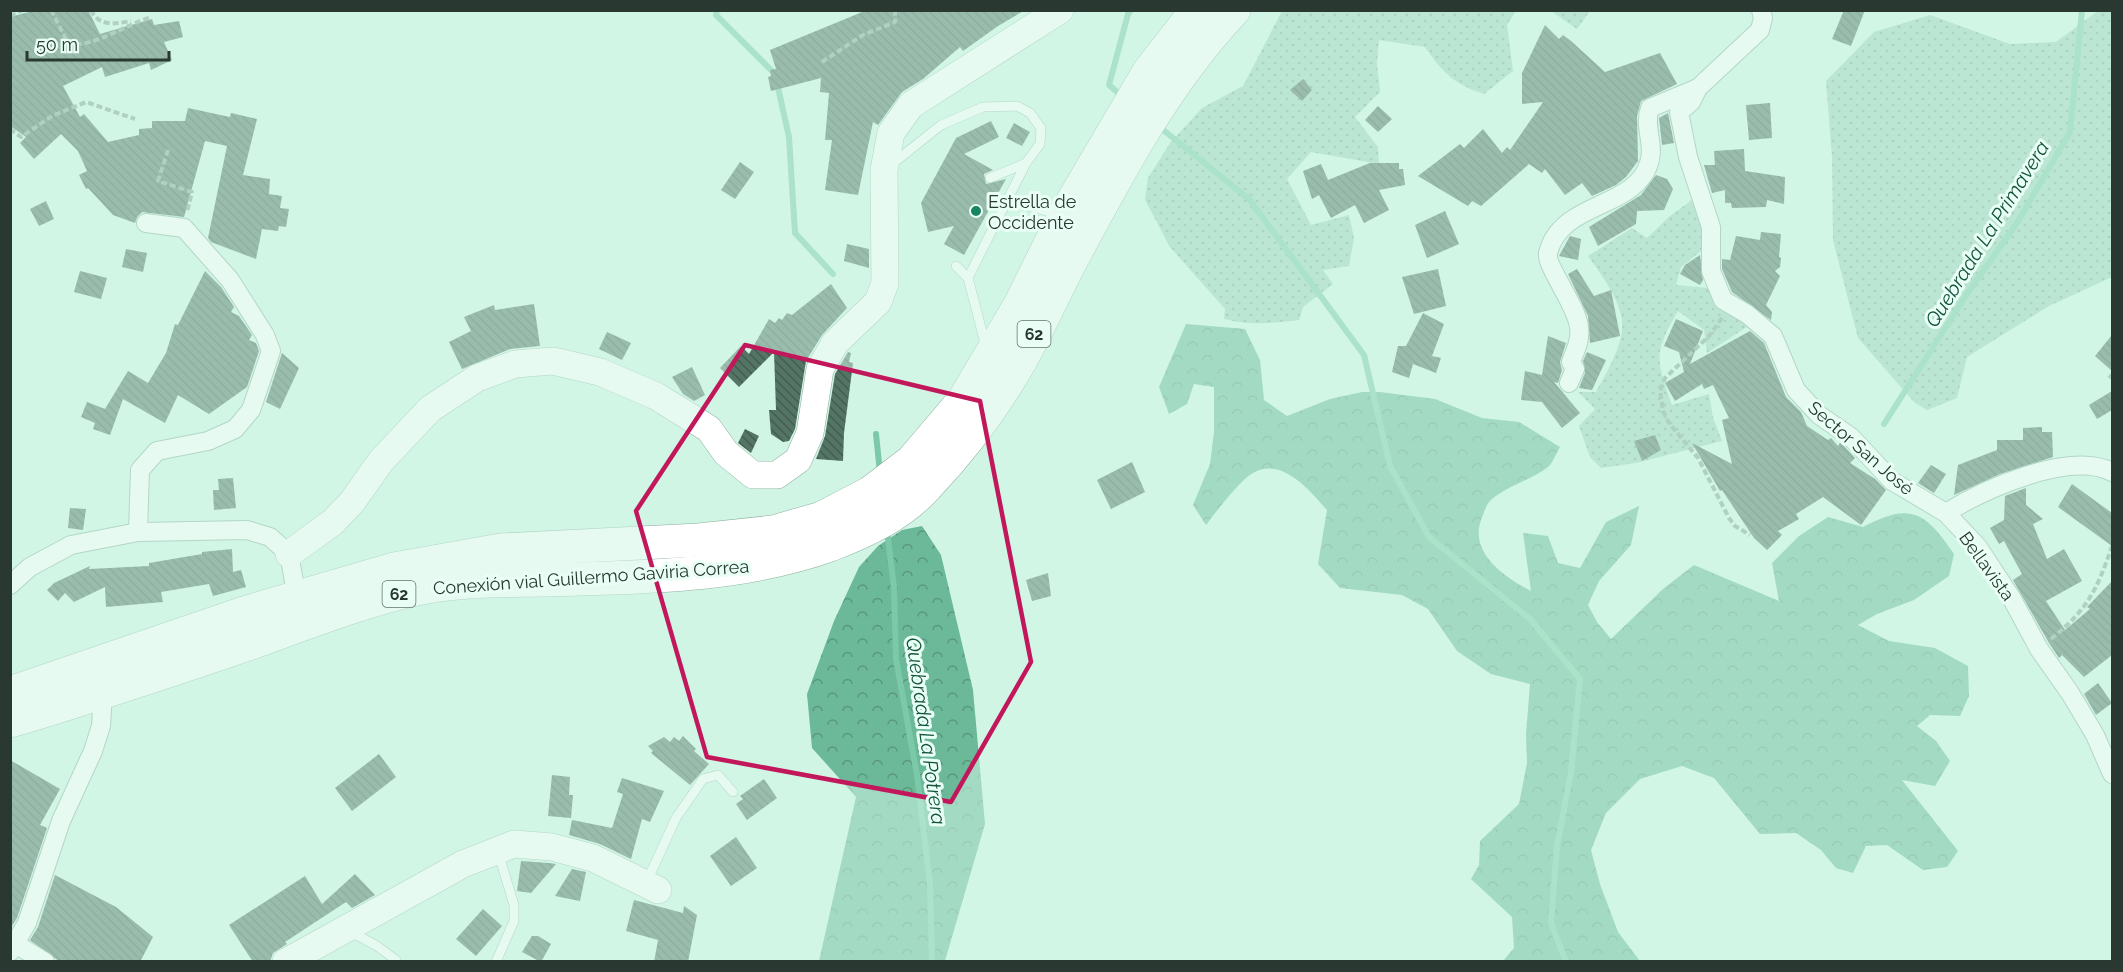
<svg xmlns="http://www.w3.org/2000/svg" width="2123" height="972" font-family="Raleway,sans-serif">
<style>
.grass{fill:url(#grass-dots)}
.forest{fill:url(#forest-crowns)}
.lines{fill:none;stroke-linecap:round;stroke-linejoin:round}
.stream{stroke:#7cc9a9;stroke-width:6}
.building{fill:url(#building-back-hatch)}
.lane-casing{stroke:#8fb1a1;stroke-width:10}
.street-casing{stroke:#8fb1a1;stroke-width:20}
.secondary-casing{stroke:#8fb1a1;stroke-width:28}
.highway-casing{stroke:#8fb1a1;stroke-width:34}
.path{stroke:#87a296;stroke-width:4;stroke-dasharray:6 3;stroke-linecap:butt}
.lane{stroke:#fff;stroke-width:9}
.street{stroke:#fff;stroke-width:18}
.secondary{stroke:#fff;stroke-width:27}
.highway{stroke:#fff;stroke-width:33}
.marked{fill:none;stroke:#c2185b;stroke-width:4.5;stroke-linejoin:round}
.poi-dot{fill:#188562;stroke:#e9fff5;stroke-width:2}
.labels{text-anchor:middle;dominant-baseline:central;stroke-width:6;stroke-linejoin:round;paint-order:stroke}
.shield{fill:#e9fff5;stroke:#63746c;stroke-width:1.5}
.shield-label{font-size:16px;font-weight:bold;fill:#293831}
.poi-label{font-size:18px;fill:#293831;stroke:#e9fff5;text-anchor:start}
.street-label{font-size:18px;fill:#293831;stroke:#e9fff5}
.water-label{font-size:20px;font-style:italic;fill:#13523c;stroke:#e9fff5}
</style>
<defs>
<pattern id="grass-dots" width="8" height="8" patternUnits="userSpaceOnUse" patternTransform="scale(1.5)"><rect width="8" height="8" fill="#9fd3bc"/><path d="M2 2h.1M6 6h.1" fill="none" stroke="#82ac99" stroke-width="1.8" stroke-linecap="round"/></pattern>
<pattern id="forest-crowns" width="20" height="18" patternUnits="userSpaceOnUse" patternTransform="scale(1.5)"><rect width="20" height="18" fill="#6cb999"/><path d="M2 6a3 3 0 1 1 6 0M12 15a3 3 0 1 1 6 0" fill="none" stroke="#59977d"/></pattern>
<pattern id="building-back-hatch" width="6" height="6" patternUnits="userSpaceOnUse" patternTransform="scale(1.5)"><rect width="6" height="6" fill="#547566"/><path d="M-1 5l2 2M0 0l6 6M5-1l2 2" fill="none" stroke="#425c50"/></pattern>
</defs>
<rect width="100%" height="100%" fill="#d1f5e5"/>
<g class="grass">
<path d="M1282,11H1516L1507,25L1513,71L1484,94C1454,84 1443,73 1425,47L1379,40L1377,63L1380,92L1355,117L1378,147L1379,164L1311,152L1287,179L1311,225L1349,215L1354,238L1349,266L1323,270L1333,284L1303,307L1299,320C1270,323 1253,326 1224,319L1225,309L1170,247L1145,200L1148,178L1170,143L1202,108L1243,86Z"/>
<path d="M1551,11H1590L1577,29Z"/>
<path d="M2098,11H2112V277L2049,306L1967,357L1957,398L1927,410L1914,402L1858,338L1833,240L1832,157L1826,81L1874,32L1930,15L2010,44L2056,42Z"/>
<path d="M1696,197L1706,247L1681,267L1676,285L1708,288L1716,304L1750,325L1707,353L1704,330L1678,311C1653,354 1656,359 1672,405L1709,394L1713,418L1722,441L1636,463L1601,468L1590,457L1579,426L1595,409L1578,392H1596C1633,327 1631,316 1588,256L1632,228L1647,238L1670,216Z"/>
</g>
<g class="forest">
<path d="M1186,324L1245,329L1260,360L1264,400L1287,416L1330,399L1362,392H1380L1435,399L1482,418L1519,422L1560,447C1556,453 1553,463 1548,467C1531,480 1509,485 1492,499C1487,503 1485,509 1483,515C1466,551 1503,576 1531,591L1523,533L1548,536L1558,563L1580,568L1606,522L1639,506L1631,545L1599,581L1588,605L1597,622L1611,639L1663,589L1694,565L1779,601L1772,563L1799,536L1828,517L1863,527C1910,502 1925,511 1954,554L1949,576L1914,600L1877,614L1858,625L1889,641L1935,648L1968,666L1969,696L1960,716L1930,715L1917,726L1936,741L1950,761L1935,786L1902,780L1958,851L1947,867L1923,870L1887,845L1866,846L1853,873L1836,868L1821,850L1796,833L1760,834L1714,778L1682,766L1640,779L1606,813L1591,850L1600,884L1618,932L1640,961H1503L1514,948L1512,917L1471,879L1479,865L1480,841L1519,804L1527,763L1526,734L1530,684L1491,674L1457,651L1428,609L1402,595L1340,588L1318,564L1327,510C1310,491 1282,456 1253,473C1241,479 1215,513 1206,525L1193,505L1210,464L1214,432V387L1194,384L1187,404L1169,414L1159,387Z"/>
<path d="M922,526L941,555L973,690L985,824L945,961H819L856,797L812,748L807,694L834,621L859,567L878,546L902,530Z"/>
</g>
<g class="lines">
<g class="stream">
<path d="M717,10L716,15L775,74L789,137L795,233L833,274"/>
<path d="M1124,98L1109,85L1128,14L1131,10"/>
<path d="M1157,125L1249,199L1364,355L1390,466L1429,537L1530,619L1580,679L1571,772L1557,846L1551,923L1566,962"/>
<path d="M1884,424L1967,294L2017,223L2070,132L2082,10"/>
<path d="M876,434L880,473"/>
<path d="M887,530L894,588L896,659L917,775L930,884L932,962"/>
</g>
</g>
<g class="building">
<path d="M36,10H88L100,34L152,19L154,25L179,21L183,37L164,42L172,60L151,70L149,63L105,77L102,67L63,86L80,117L84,114L108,142L139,135V129L152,128V121H185L188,108L230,117L231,113L257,119L243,175L270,179L269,194L282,196L280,208L289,209L286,227L279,226L278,231L262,229L256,259L211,242L208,238L227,146L205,141L184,217L142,212L137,217L135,223L113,215L88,188L86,189L79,175L87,171L78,151L61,134L34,159L20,143L26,137L10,126V17Z"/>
<path d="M867,10H1025L998,26L963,51L960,47L923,79L902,92L878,125L873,122L858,195L825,190L832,140H825L829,93L820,92L821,78L771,91L768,77L771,76L770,70L776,69L770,50Z"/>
<path d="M1844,10H1865L1851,46L1832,39Z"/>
<path d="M1545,25L1559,39L1563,35L1571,41L1605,72L1660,53L1677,84L1641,101L1637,116L1638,161L1626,177L1616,185L1592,196L1582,183L1565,195L1545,169L1542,173L1529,164L1481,206L1472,201L1468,206L1418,176L1460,144L1464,148L1483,129L1502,153L1507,147L1510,150L1543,102L1522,104V73Z"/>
<path d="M1303,79L1312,90L1302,101L1290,90Z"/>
<path d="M1770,103L1772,138L1749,140L1746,105Z"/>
<path d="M1378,106L1392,119L1378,132L1365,120Z"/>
<path d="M1668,113L1674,143L1662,145L1659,118Z"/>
<path d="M991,121L999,137L964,154L993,170L984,174L986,184L1006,179L964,255L944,244L954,226L928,232L921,203L956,138Z"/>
<path d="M1014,123L1030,132L1022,146L1006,138Z"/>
<path d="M1744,149L1745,171L1785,177L1784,204L1767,200L1766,207L1732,208L1731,203H1725V190L1712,193L1704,165H1715L1714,151Z"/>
<path d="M740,162L754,172L735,199L721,190Z"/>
<path d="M1370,163H1399V169H1403L1405,185L1379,190L1389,210L1364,223L1355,205L1331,218L1319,195L1312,199L1303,171L1321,164L1328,180Z"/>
<path d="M1656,175L1667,179L1673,189L1664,210L1637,211L1636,224L1598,246L1589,227L1641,195Z"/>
<path d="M46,201L54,219L39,226L30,209Z"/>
<path d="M1445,211L1459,244L1427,258L1415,225Z"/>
<path d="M1761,232L1781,234L1779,257L1781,258L1780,267L1775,271L1780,276L1766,305L1772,312L1771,320L1732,292L1722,269V259L1730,260L1736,236L1760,240Z"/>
<path d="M1570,236L1581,239L1578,260L1559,256Z"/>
<path d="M847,244L869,249V268L844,261Z"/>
<path d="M126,249L147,253L143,272L122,267Z"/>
<path d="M1700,255L1703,280L1700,285L1680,274L1685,265Z"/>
<path d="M1438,269L1446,306L1414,314L1402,277Z"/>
<path d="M1577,269L1594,296L1611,290L1620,336L1590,343L1588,316L1568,274Z"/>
<path d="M80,271L107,278L101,299L74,292Z"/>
<path d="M205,271L221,287L234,307L231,312L239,316L252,335L249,340L256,343L259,351L247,387L209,414L178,395L165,423L123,399L110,435L93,429L95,423L81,417L87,402L105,409L128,371L148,383L166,353L175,324L178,325Z"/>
<path d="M831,284L847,308L822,335L806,361L795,429L789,441L783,442L771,434L769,410H776L774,352L739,387L720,368L741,346L749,354L769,319L775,323L779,318L782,320L787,313L792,315Z"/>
<path d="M534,304L540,346L510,349L462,369L449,342L471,331L464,317L494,305L495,310Z"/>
<path d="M1423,313L1444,324L1432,356L1441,358L1436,373L1413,364L1409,378L1392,372L1398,346H1406Z"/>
<path d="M1676,319L1703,331L1690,364L1750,331L1764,343L1786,397L1801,412L1807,426L1828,440L1831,438L1838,446L1840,443L1844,446L1855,458L1850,463L1875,479L1886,490L1861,525L1823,497L1796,514L1799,519L1778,531L1782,535L1767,550L1754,538L1722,490L1720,491L1692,443L1732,464L1722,420L1729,418L1713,385L1704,389L1702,384L1675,401L1665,383L1684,372L1679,352L1664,346Z"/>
<path d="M607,332L631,343L622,360L599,349Z"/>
<path d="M2112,335V371L2095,356Z"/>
<path d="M1548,336L1566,343L1560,362L1562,370L1558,383L1554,382L1580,413L1562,428L1542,402L1521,400L1525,371L1542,375Z"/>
<path d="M848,352L851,353L849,362L853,363L844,433L843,461L816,459L825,436L835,374Z"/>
<path d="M1587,352L1606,360L1592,390L1579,388L1585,373L1583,361Z"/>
<path d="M282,353L299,368L280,409L266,402Z"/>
<path d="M692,367L705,395L694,401L683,394L672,377Z"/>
<path d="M2112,391V410L2097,419L2089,405Z"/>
<path d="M2042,427V432H2052L2053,457L2000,474L1954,495L1958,465L1997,450V440H2023V428Z"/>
<path d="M745,429L759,436L751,453L738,443Z"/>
<path d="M1655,435L1661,450L1642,461L1634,441Z"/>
<path d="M1132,462L1145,492L1111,509L1097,480Z"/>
<path d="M1931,465L1946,474L1934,493L1918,483Z"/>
<path d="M233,478L236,508L214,510L213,490H219L218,479Z"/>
<path d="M2072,484L2112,513V546L2058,507Z"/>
<path d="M2026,488V505L2043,519L2033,524L2047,559L2064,549L2082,581L2046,601L2065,630L2090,609L2087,607L2112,581V655L2084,677L2062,655L2059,658L2049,643L2013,580L2022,574L2004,541L1999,544L1990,528L2004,520L2005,496Z"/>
<path d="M70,508L86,509L83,530L68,528Z"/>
<path d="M232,549L233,572L241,570L246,587L213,596L209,584L161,592L163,602L106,607L105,587L74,602L65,593L58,601L47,590L54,583L90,566L89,569L149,566V563L202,554V552Z"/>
<path d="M1048,573L1051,596L1032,601L1026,580Z"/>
<path d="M2098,683L2112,703L2096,715L2084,694Z"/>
<path d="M683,736L696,749L694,751L709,764L690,785L651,753L653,751L648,746L664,737L670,742L674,737L679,741Z"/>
<path d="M379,754L396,777L352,811L335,788Z"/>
<path d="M10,760L60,789L40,825L47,828L17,918L10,929Z"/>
<path d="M552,775L570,777L569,795H573L571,818L548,816Z"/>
<path d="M622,778L664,791L650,822L642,819L631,859L600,844L569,835L572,820L612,828L623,794L617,792Z"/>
<path d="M764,779L777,798L747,820L736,804L743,799L740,796Z"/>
<path d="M736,837L757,868L731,886L710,856Z"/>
<path d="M521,861L549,863L556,864L531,893L517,891Z"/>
<path d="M572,869L586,872L580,901L555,896Z"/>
<path d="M355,874L375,895L352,908L346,902L285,942L287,944L273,953L270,962H253L229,925L305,876L322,904Z"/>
<path d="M55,875L116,907L153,937L140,962H60L30,940L38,927Z"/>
<path d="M634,900L683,913L684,906L697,915L688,962H654L658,940L626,931Z"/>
<path d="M483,909L502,926L476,956L456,939Z"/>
<path d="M532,936H538L551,944L541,962L522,952Z"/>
</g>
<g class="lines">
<defs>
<g id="lane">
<path d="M891,165L941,125L983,107L1017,106L1030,113L1041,128L1040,144L1026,163L968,278L986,347"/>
<path d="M990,178L1026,163"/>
<path d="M1007,201L1059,214"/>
<path d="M956,266L968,278"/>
<path d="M647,881L676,818L703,779L718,775L733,792"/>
<path d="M351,932L377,946L396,960"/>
<path d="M496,962L514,921V905L498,852"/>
</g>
<g id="street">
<path d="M1761,10L1763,18L1760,30L1698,88L1691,102L1679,112L1688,157L1711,227V271L1723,300L1747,314L1773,336L1796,390L1819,415L1851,437L1892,481L1946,513"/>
<path d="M1569,383L1575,369L1571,362C1575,351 1581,340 1579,327C1577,306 1545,265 1548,253C1560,205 1622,209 1644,174C1660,149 1642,130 1650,108L1698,88"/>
<path d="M2112,472C2069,450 1983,490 1946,513L1978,547L2012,599L2039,649L2070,693L2095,735L2112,774"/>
<path d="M138,532L140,470L157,451L208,441L235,429L251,410L271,351L265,335L230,280L184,228L146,223"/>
<path d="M10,585L30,567L71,545L138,532L247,530L270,537L289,554L297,598"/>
<path d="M14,943L45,962"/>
<path d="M10,952L27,923L61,821L93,751L101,726L103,694"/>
</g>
<g id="secondary">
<path d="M289,554L333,522L352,502L381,461L430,409L477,378L515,364L553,361L600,372L656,396L709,429L726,453L753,475H777L798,460L810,433L820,369L835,343L878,302L885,283L884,170L891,133L911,105L1060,10"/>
<path d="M286,962L463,864L514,844L552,847L593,858L658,890"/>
</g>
<g id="highway">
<path d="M10,693L244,613L394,569L501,550L699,540L773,532L822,518L870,493L912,461L964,400L1020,305L1064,216L1148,73L1197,10"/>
<path d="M10,721C92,697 171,670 251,643C304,624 357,603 412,590C454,580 499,581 542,580C639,577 738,578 830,545C866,531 901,515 927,486C960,451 991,411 1015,370C1036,335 1052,297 1071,261C1118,173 1165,83 1234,10"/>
</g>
</defs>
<use href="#lane" class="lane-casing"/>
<use href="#street" class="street-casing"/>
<use href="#secondary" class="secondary-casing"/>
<use href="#highway" class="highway-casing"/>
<g class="path">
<path d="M51,10L68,43C89,50 127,24 149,18"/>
<path d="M91,10C99,27 115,24 131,21"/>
<path d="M10,16L23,10"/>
<path d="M822,62L863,35L895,22V10"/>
<path d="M10,129L21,137L52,116L86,102L135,119"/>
<path d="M168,150L158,181L192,192L187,212"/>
<path d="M1722,318L1709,336L1665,378L1660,391L1663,411L1669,423L1698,458L1729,518L1735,526L1750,535"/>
<path d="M2109,378L2112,375"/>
<path d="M2051,639C2088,609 2097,590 2112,546"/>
</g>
<use href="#lane" class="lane"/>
<use href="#street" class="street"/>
<use href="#secondary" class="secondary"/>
<use href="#highway" class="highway"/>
</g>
<path d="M0 0H2123V972H0ZM745,345L980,401L1031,662L951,802L707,757L636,511Z" fill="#d1f5e5" fill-opacity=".55" fill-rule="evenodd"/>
<path class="marked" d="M745,345L980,401L1031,662L951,802L707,757L636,511Z"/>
<circle class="poi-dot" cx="976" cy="211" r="6"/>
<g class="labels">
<g class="shield">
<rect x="1017.5" y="321" width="33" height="26" rx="4.5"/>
<rect x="382.5" y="581" width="33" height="26" rx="4.5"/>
</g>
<g class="shield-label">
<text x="1034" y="334">62</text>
<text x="399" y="594">62</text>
</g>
<g class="poi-label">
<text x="988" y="201">Estrella de<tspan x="988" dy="21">Occidente</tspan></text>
</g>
<g class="street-label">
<text transform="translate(1861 448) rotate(41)">Sector San José</text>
<text transform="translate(1987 566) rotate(54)">Bellavista</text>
<text transform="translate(591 577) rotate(-4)">Conexión vial Guillermo Gaviria Correa</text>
</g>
<g class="water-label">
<text transform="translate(1987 234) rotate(-58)">Quebrada La Primavera</text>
<text transform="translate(926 731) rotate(82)">Quebrada La Potrera</text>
</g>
</g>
<rect width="2123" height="972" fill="none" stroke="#293831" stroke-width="24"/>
<path d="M27 51v9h142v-9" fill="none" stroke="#293831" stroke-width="3"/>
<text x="36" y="51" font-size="18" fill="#293831" stroke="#e9fff5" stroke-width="4.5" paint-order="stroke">50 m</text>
</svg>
